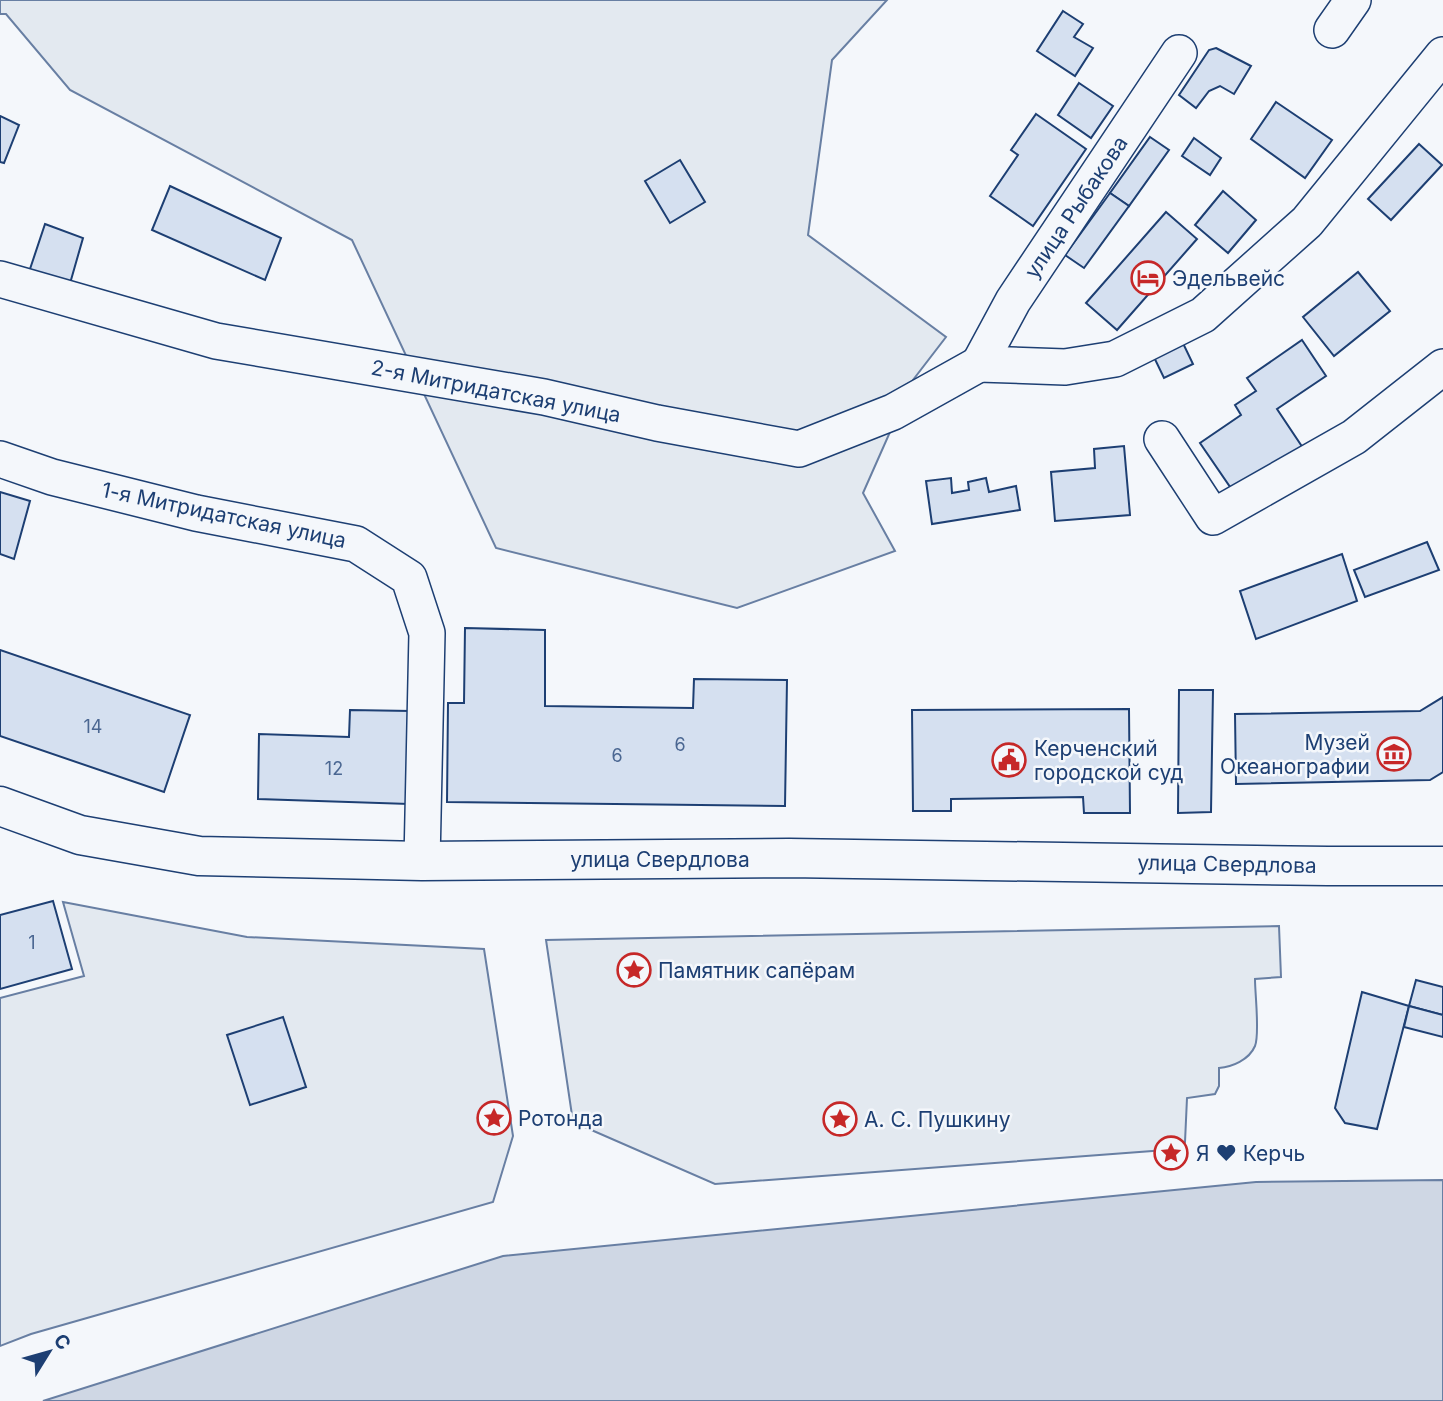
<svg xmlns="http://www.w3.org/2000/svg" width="1443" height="1401" font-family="Inter,sans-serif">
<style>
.green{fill:#e3e9f0;stroke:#687fa3;stroke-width:2}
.water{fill:#cfd7e4;stroke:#687fa3;stroke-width:2}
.building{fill:#d5e0f0;stroke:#1d3f73;stroke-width:2}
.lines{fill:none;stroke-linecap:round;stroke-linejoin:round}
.minor-casing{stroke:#1d3f73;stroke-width:38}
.major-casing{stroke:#1d3f73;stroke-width:41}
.minor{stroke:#f4f7fb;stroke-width:35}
.major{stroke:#f4f7fb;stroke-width:38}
.labels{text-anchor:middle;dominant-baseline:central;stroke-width:5;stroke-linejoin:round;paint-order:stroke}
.number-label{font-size:18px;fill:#4b6792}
.street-label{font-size:21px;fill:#1d3f73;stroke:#f4f7fb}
.poi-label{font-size:21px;fill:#1d3f73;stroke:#f4f7fb;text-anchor:start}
</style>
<rect width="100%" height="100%" fill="#f4f7fb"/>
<g class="green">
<path d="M0,0H887L832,60L808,235L946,337L913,380L863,493L895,551L737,608L496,548L352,240L70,90L6,14H0Z"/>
<path d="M63,902L247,937L484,949L513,1136L493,1202L31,1334L0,1346V998L84,976Z"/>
<path d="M1279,926L1281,977L1255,979C1255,995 1260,1034 1255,1046C1249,1060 1232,1067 1219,1068V1086L1215,1094L1187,1098L1185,1142L1179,1149L715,1184L573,1122L546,940Z"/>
</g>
<path class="water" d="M1443,1180V1401H43L503,1256L1256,1182Z"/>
<g class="building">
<path d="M1063,11L1083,24L1074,37L1093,48L1075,76L1037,51Z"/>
<path d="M1216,48L1251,66L1234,94L1220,86L1209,91L1196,108L1179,95L1209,50Z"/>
<path d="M1079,83L1113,106L1091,138L1058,115Z"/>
<path d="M1276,102L1332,140L1305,178L1251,139Z"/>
<path d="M1036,114L1086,149L1033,226L990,196L1018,155L1011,150Z"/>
<path d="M0,116L19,125L4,163L0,162Z"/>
<path d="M1150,137L1169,150L1129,206L1110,193Z"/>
<path d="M1194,138L1221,158L1210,175L1182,156Z"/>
<path d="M1419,144L1442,165L1391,220L1368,199Z"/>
<path d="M680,160L705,202L670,223L645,181Z"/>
<path d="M170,186L281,238L265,280L152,230Z"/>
<path d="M1223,191L1256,220L1228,253L1195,225Z"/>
<path d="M1110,193L1129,206L1084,268L1065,255Z"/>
<path d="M1166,212L1197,239L1117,330L1086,303Z"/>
<path d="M45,224L83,238L67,294L26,281Z"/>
<path d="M1358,272L1390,311L1334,356L1303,317Z"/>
<path d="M1180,337L1193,364L1164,378L1151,351Z"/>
<path d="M1302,340L1326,376L1277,409L1305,451L1237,497L1200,443L1241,415L1235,405L1256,391L1247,378Z"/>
<path d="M1124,446L1130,515L1055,521L1051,472L1095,468L1094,449Z"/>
<path d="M951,478L952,493L969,490L968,482L986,478L989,492L1016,486L1020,510L932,524L926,481Z"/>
<path d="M0,492L30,501L14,559L0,554Z"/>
<path d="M1427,542L1439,570L1365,597L1354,570Z"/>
<path d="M1342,554L1357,601L1256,639L1240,591Z"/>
<path d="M465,628L545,630V706L693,708L694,679L787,680L785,806L447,802L448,703H464Z"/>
<path d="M0,650L190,715L164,792L0,736Z"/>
<path d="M1179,690H1213L1211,812L1178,813Z"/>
<path d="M1443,697V772L1430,780L1236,784L1235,714L1420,711Z"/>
<path d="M1129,709L1130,813H1084L1083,797L951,799V811H913L912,710Z"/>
<path d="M350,710L411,711L409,804L258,799L259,734L349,737Z"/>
<path d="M53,901L72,969L0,989V915Z"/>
<path d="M1416,980L1443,987V1015L1409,1006Z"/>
<path d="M1362,992L1409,1006L1377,1129L1345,1123L1335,1108Z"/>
<path d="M1409,1006L1443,1015V1037L1404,1027Z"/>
<path d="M283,1017L306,1087L250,1105L227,1035Z"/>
<circle cx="494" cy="1118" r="12"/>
</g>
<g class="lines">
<defs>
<g id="minor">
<path d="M1332,30L1353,0"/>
<path d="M0,279L216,341L544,397L657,423L799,449L893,412L979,364"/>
<path d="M979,364L1065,367L1115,359L1203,315L1307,222L1443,55"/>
<path d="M979,364L1013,301L1179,53"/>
<path d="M1162,439L1213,517L1354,437L1443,367"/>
<path d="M0,459L52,477L196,513L356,544L409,578L427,633L422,861"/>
</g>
<path id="major" d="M0,806L80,835L199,856L422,861L789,858L1328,866H1443"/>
</defs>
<use href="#minor" class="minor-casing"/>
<use href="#major" class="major-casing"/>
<use href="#minor" class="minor"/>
<use href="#major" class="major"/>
</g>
<defs>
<symbol id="hotel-ring" viewBox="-11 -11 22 22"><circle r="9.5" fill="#f4f7fb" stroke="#c62828" stroke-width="1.5"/><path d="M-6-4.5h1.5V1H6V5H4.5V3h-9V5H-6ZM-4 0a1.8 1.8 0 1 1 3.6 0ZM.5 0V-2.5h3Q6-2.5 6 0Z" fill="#c62828"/></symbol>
<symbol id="museum-ring" viewBox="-11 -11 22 22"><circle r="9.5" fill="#f4f7fb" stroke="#c62828" stroke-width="1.5"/><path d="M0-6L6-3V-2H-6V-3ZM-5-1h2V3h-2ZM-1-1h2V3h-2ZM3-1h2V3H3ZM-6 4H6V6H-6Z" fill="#c62828"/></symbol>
<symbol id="civic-ring" viewBox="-11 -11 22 22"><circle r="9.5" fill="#f4f7fb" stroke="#c62828" stroke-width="1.5"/><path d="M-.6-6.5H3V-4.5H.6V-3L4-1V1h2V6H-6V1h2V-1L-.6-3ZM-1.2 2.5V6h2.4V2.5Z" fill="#c62828"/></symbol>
<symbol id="sight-ring" viewBox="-11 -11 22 22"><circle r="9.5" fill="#f4f7fb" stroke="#c62828" stroke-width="1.5"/><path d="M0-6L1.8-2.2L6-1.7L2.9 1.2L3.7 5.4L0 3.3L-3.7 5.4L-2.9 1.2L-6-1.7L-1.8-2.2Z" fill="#c62828"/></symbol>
</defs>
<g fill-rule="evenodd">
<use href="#hotel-ring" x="1129" y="259" width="38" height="38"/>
<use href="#museum-ring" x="1375" y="735" width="38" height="38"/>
<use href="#civic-ring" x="990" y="741" width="38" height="38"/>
<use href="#sight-ring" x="615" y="951" width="38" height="38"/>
<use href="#sight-ring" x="475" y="1099" width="38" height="38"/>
<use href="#sight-ring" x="821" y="1100" width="38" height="38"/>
<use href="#sight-ring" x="1152" y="1134" width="38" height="38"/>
</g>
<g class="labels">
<g class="number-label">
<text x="93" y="726">14</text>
<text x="680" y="744">6</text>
<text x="617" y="755">6</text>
<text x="334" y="768">12</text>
<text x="32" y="942">1</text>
</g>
<g class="street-label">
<text transform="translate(1076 207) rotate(-56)">улица Рыбакова</text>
<text transform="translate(496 391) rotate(11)">2-я Митридатская улица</text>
<text transform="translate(224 515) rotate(12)">1-я Митридатская улица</text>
<text x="660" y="859">улица Свердлова</text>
<text transform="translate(1227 864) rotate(1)">улица Свердлова</text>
</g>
<g class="poi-label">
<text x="1172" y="278">Эдельвейс</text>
<text x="1370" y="742" text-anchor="end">Музей<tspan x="1370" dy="24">Океанографии</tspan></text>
<text x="1034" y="748">Керченский<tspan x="1034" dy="24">городской суд</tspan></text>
<text x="658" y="970">Памятник сапёрам</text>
<text x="518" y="1118">Ротонда</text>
<text x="864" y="1119">А. С. Пушкину</text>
<text x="1196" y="1153">Я ❤ Керчь</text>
</g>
</g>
<g transform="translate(49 1352) rotate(53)" stroke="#f4f7fb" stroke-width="5" paint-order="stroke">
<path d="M0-5L12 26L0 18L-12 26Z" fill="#1d3f73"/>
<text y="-10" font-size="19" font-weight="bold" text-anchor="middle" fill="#1d3f73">С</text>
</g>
</svg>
